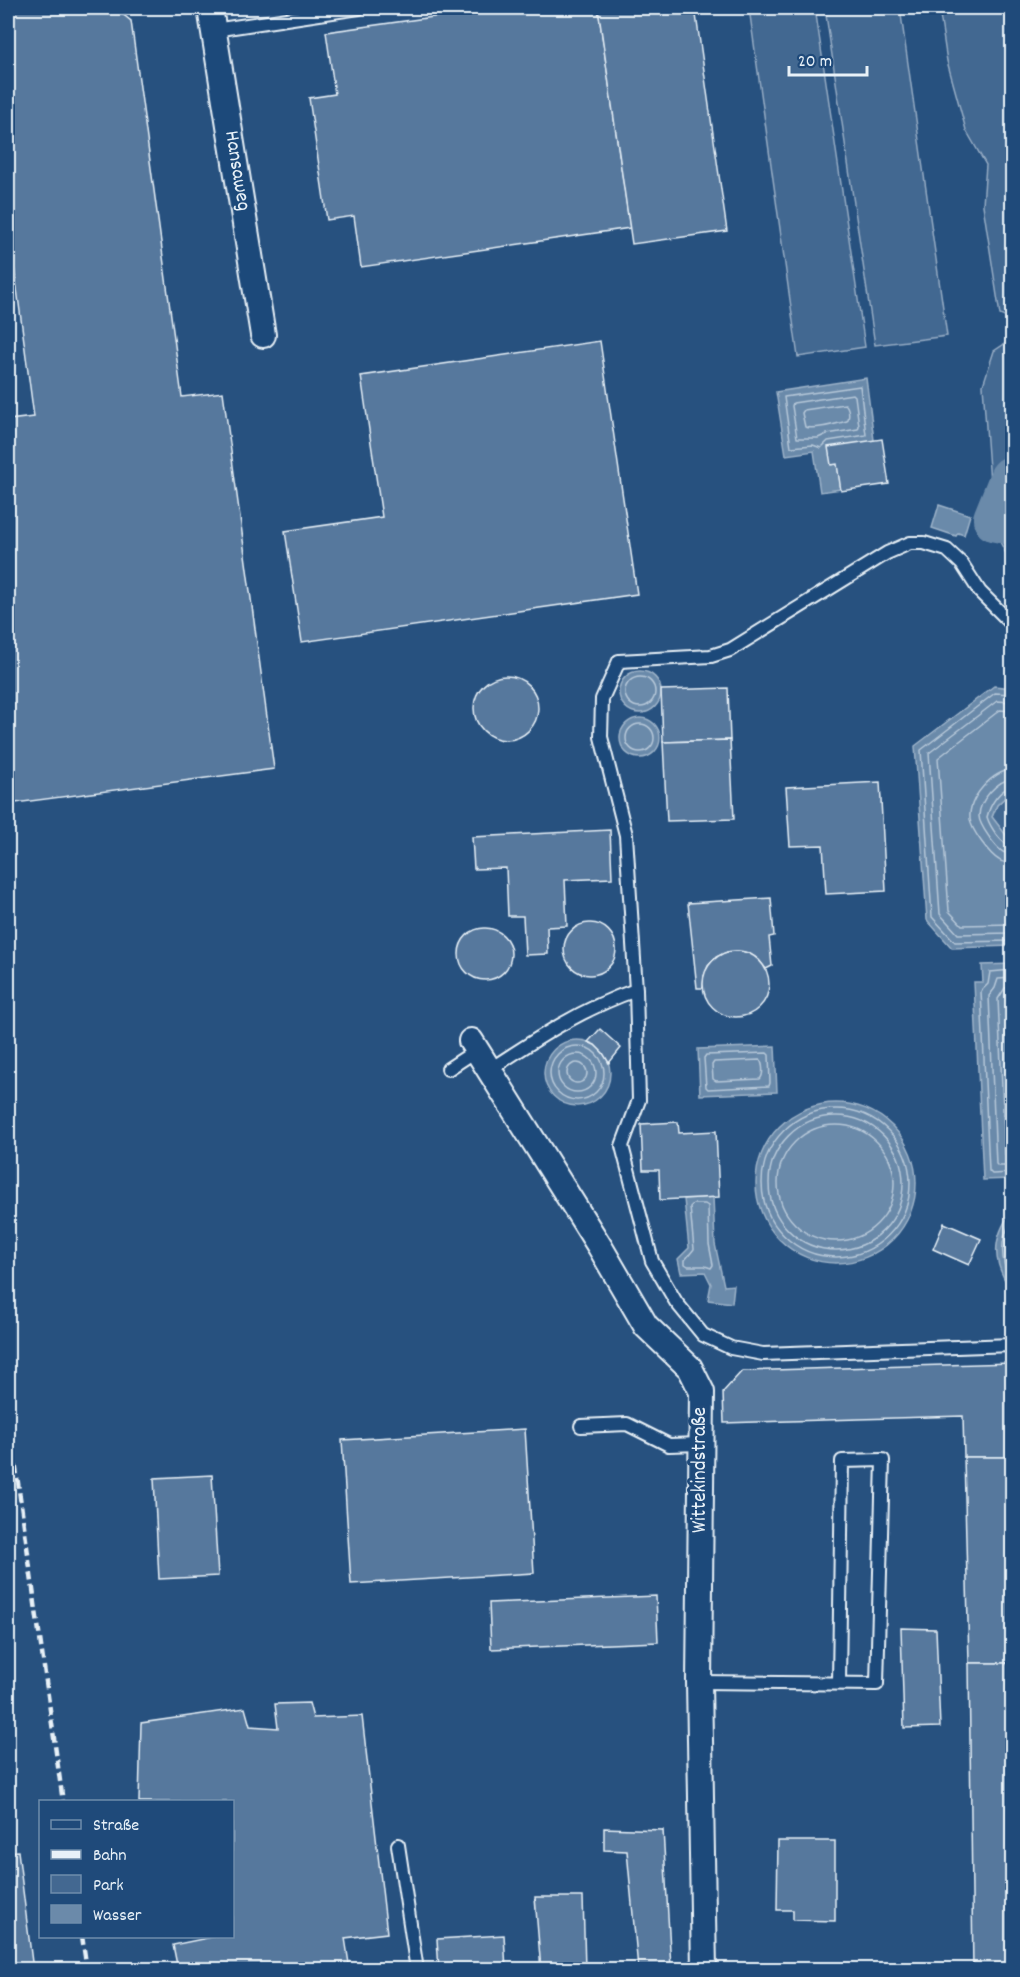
<svg xmlns="http://www.w3.org/2000/svg" width="1020" height="1977" font-family="Dekko,sans-serif">
<style>
.green{fill:#436891;stroke:#96acc4;stroke-width:1.5}
.water{fill:#6b8aaa;stroke:#9db3c9;stroke-width:1.5}
.lines{fill:none;stroke-linecap:round;stroke-linejoin:round}
.shore{stroke:#b6c8d9;stroke-width:1.5}
.river{stroke:#6b8aaa;stroke-width:46}
.building{fill:#57789d;stroke:#e8f1f8;stroke-width:1.5}
.service-casing{stroke:#e8f1f8;stroke-width:16}
.minor-casing{stroke:#e8f1f8;stroke-width:28}
.service{stroke:#1f4a7a;stroke-width:12}
.minor{stroke:#1f4a7a;stroke-width:24}
.rail{stroke:#e8f1f8;stroke-width:4.5;stroke-dasharray:9 4.5;stroke-linecap:butt}
.labels{text-anchor:middle;dominant-baseline:central;stroke-width:6;stroke-linejoin:round;paint-order:stroke}
.street-label{font-size:21px;fill:#e8f1f8;stroke:#1f4a7a}
</style>
<rect width="100%" height="100%" fill="#27517f"/>
<filter id="ink" filterUnits="userSpaceOnUse"><feTurbulence type="fractalNoise" baseFrequency=".0167" numOctaves="2"/><feDisplacementMap in="SourceGraphic" scale="12" xChannelSelector="R" yChannelSelector="G"/><feConvolveMatrix kernelMatrix="1 2 1 2 8 2 1 2 1" color-interpolation-filters="sRGB"/></filter>
<g filter="url(#ink)">
<g class="green">
<path d="M749,8H815L865,347L798,357Z"/>
<path d="M825,8H900L947,336L875,345Z"/>
<path d="M939,8H1012V320L1000,315L983,205L986,165L966,130L947,61Z"/>
<path d="M1012,339V565L999,540L990,483L983,385L994,351Z"/>
<path d="M1012,791V843L992,817L997,805Z"/>
</g>
<g class="water">
<path d="M866,378L874,440L837,464L841,489L820,492L814,451L786,455L776,392Z"/>
<path d="M939,505L970,515L964,535L958,533L956,536L932,528Z"/>
<circle cx="640" cy="692" r="21"/>
<path d="M994,686L1012,688V791L997,805L992,817L1012,843V946L952,948L927,920L915,746Z"/>
<circle cx="640" cy="738" r="20"/>
<path d="M1012,964V1179L983,1180L974,982H983L982,965Z"/>
<circle cx="577" cy="1073" r="33"/>
<path d="M775,1046L777,1092L700,1095L698,1049Z"/>
<circle cx="836" cy="1183" r="80"/>
<path d="M713,1197L715,1244L724,1286L734,1285L732,1303L708,1300L711,1284L705,1272L681,1273L678,1259L689,1248L684,1199Z"/>
<path d="M1012,1211V1291C992,1263 991,1239 1012,1211Z"/>
</g>
<g class="lines">
<g class="shore">
<path d="M860,386L866,435L828,441L821,448L813,445L791,447L784,397Z"/>
<path d="M853,394L855,396L859,426L858,429L827,434L818,438H797L792,406L793,403Z"/>
<path d="M845,404C849,407 850,417 847,421C835,424 816,430 805,427L802,413L804,410Z"/>
<circle cx="640" cy="692" r="15"/>
<path d="M1012,694L995,693L921,750L932,917L955,942L1012,941"/>
<path d="M1012,702L997,701L929,753L940,914L958,934L1012,933"/>
<path d="M1012,711L1000,710L938,758L949,911L962,925L1012,924"/>
<circle cx="640" cy="738" r="14"/>
<path d="M1012,770C992,771 968,798 970,819C971,830 990,855 999,860C1003,863 1008,863 1012,863"/>
<path d="M1012,779C997,780 979,801 979,816C979,825 996,848 1003,852C1007,854 1008,854 1012,854"/>
<path d="M1012,787C999,789 990,805 987,817C990,827 1002,845 1012,847"/>
<path d="M1012,970L990,972L988,984L981,991L989,1171L992,1174L1012,1173"/>
<path d="M1012,978L998,979L995,988L989,996L996,1164L998,1166H1012"/>
<path d="M1012,987L1005,988L998,999L1005,1154L1006,1157H1012"/>
<circle cx="577" cy="1073" r="27"/>
<path d="M767,1053L769,1055L770,1083L769,1086L708,1089L706,1087L704,1058L706,1055Z"/>
<circle cx="577" cy="1073" r="19"/>
<path d="M760,1060C763,1064 764,1075 760,1079L716,1081L713,1079L712,1065L714,1062Z"/>
<circle cx="577" cy="1073" r="10"/>
<circle cx="836" cy="1183" r="74"/>
<circle cx="836" cy="1183" r="67"/>
<circle cx="836" cy="1183" r="58"/>
<path d="M693,1204H705L708,1206L709,1244L713,1265L711,1268L705,1266H688L685,1264V1260L694,1249L690,1207Z"/>
<path d="M1012,1221C999,1239 1000,1263 1012,1281"/>
</g>
<path class="river" d="M1012,479L996,519L1012,522"/>
</g>
<g class="building">
<path d="M11,8H115L131,21L182,397L223,392L274,769L8,804V420L34,417L8,221V11Z"/>
<path d="M498,8H598L630,228L361,267L354,216L327,220L309,98L335,94L326,32Z"/>
<path d="M598,8H695L727,231L632,244Z"/>
<path d="M600,341L637,594L302,642L285,531L382,517L361,376Z"/>
<path d="M882,439L889,484L841,491L837,464L831,465L828,447Z"/>
<circle cx="506" cy="708" r="32"/>
<path d="M728,688L730,740L663,742L661,690Z"/>
<path d="M730,740L734,819L667,821L663,742Z"/>
<path d="M880,782L886,891L826,894L823,845L790,846L786,787Z"/>
<path d="M610,830L612,878L565,880L567,926L547,927L548,954L525,955L523,916H508L506,868L474,869L472,837Z"/>
<path d="M771,898L774,936L769,937L772,966L766,969L759,960L749,953L738,951L727,952L716,957L708,966L704,976L703,988H697L688,903Z"/>
<circle cx="590" cy="949" r="26"/>
<circle cx="485" cy="954" r="26"/>
<circle cx="736" cy="984" r="33"/>
<path d="M600,1029L621,1048L609,1063L603,1053L595,1045L588,1042Z"/>
<path d="M678,1122L679,1133L716,1131L719,1197L660,1200L659,1170H643L641,1124Z"/>
<path d="M944,1223L981,1239L969,1265L933,1249Z"/>
<path d="M1012,1363V1457H964L963,1416L724,1423L723,1392L742,1371Z"/>
<path d="M525,1429L534,1573L351,1584L342,1440Z"/>
<path d="M964,1457H1012V1663H969Z"/>
<path d="M212,1475L218,1576L159,1579L154,1478Z"/>
<path d="M656,1596L658,1642L491,1649L489,1603Z"/>
<path d="M901,1628L936,1629L940,1727L904,1728Z"/>
<path d="M969,1663H1012V1970H973Z"/>
<path d="M309,1703L313,1718L362,1716L387,1933L345,1938L350,1970H178L173,1945L217,1936H232V1802H139L141,1723L245,1708L250,1726L278,1728L275,1704Z"/>
<path d="M604,1828L663,1830L671,1967L638,1968L627,1851L604,1850Z"/>
<path d="M778,1841H835V1921L793,1920V1910H777Z"/>
<path d="M18,1851L33,1970H8V1852Z"/>
<path d="M535,1897H583L585,1969L541,1970Z"/>
<path d="M504,1935L506,1970H439L437,1939Z"/>
</g>
<g class="lines">
<defs>
<g id="service">
<path d="M214,30L359,8"/>
<path d="M1012,624L980,592L962,564L947,550L924,543H910L887,553L730,650L711,656L619,661L602,699L601,737L626,835L636,990L639,1100L622,1146L652,1261L676,1302L703,1335L731,1348L763,1354L1012,1345"/>
<path d="M448,1069L477,1050"/>
<path d="M489,1070C536,1039 583,1008 636,990"/>
<path d="M581,1426L627,1424L669,1445L701,1444"/>
<path d="M699,1682L877,1684L883,1460L842,1461L839,1683"/>
<path d="M398,1845L417,1970"/>
</g>
<g id="minor">
<path id="s1" d="M210,8L263,335"/>
<path d="M471,1041L600,1247L646,1326L690,1368L702,1392L699,1682L704,1970"/>
</g>
</defs>
<use href="#service" class="service-casing"/>
<use href="#minor" class="minor-casing"/>
<use href="#service" class="service"/>
<use href="#minor" class="minor"/>
<g class="rail">
<path d="M8,1412L63,1802"/>
<path d="M82,1936L87,1970"/>
</g>
</g>
</g>
<g class="labels">
<g class="street-label">
<text stroke="none"><textPath href="#s1" startOffset="165">Hansaweg</textPath></text>
<text transform="translate(701 1470) rotate(-90)">Wittekindstraße</text>
</g>
</g>
<rect width="1020" height="1977" fill="none" stroke="#1f4a7a" stroke-width="30"/>
<rect x="15" y="15" width="990" height="1947" fill="none" stroke="#e8f1f8" stroke-width="2" filter="url(#ink)"/>
<rect x="39" y="1800" width="195" height="138" fill="#1f4a7a" stroke="#6f8dac" stroke-width="1.5"/>
<rect x="51" y="1820" width="30" height="9" fill="#1f4a7a" stroke="#6f8dac" stroke-width="1.5"/>
<text x="93" y="1830" font-size="18" fill="#e8f1f8">Straße</text>
<rect x="51" y="1850" width="30" height="9" fill="#e8f1f8" stroke="#6f8dac" stroke-width="1.5"/>
<text x="93" y="1860" font-size="18" fill="#e8f1f8">Bahn</text>
<rect x="51" y="1875" width="30" height="18" fill="#436891" stroke="#6f8dac" stroke-width="1.5"/>
<text x="93" y="1890" font-size="18" fill="#e8f1f8">Park</text>
<rect x="51" y="1905" width="30" height="18" fill="#6b8aaa" stroke="#6f8dac" stroke-width="1.5"/>
<text x="93" y="1920" font-size="18" fill="#e8f1f8">Wasser</text>
<path d="M789 66v9h78v-9" fill="none" stroke="#e8f1f8" stroke-width="3"/>
<text x="798" y="66" font-size="18" fill="#e8f1f8" stroke="#1f4a7a" stroke-width="4.5" paint-order="stroke">20 m</text>
</svg>
